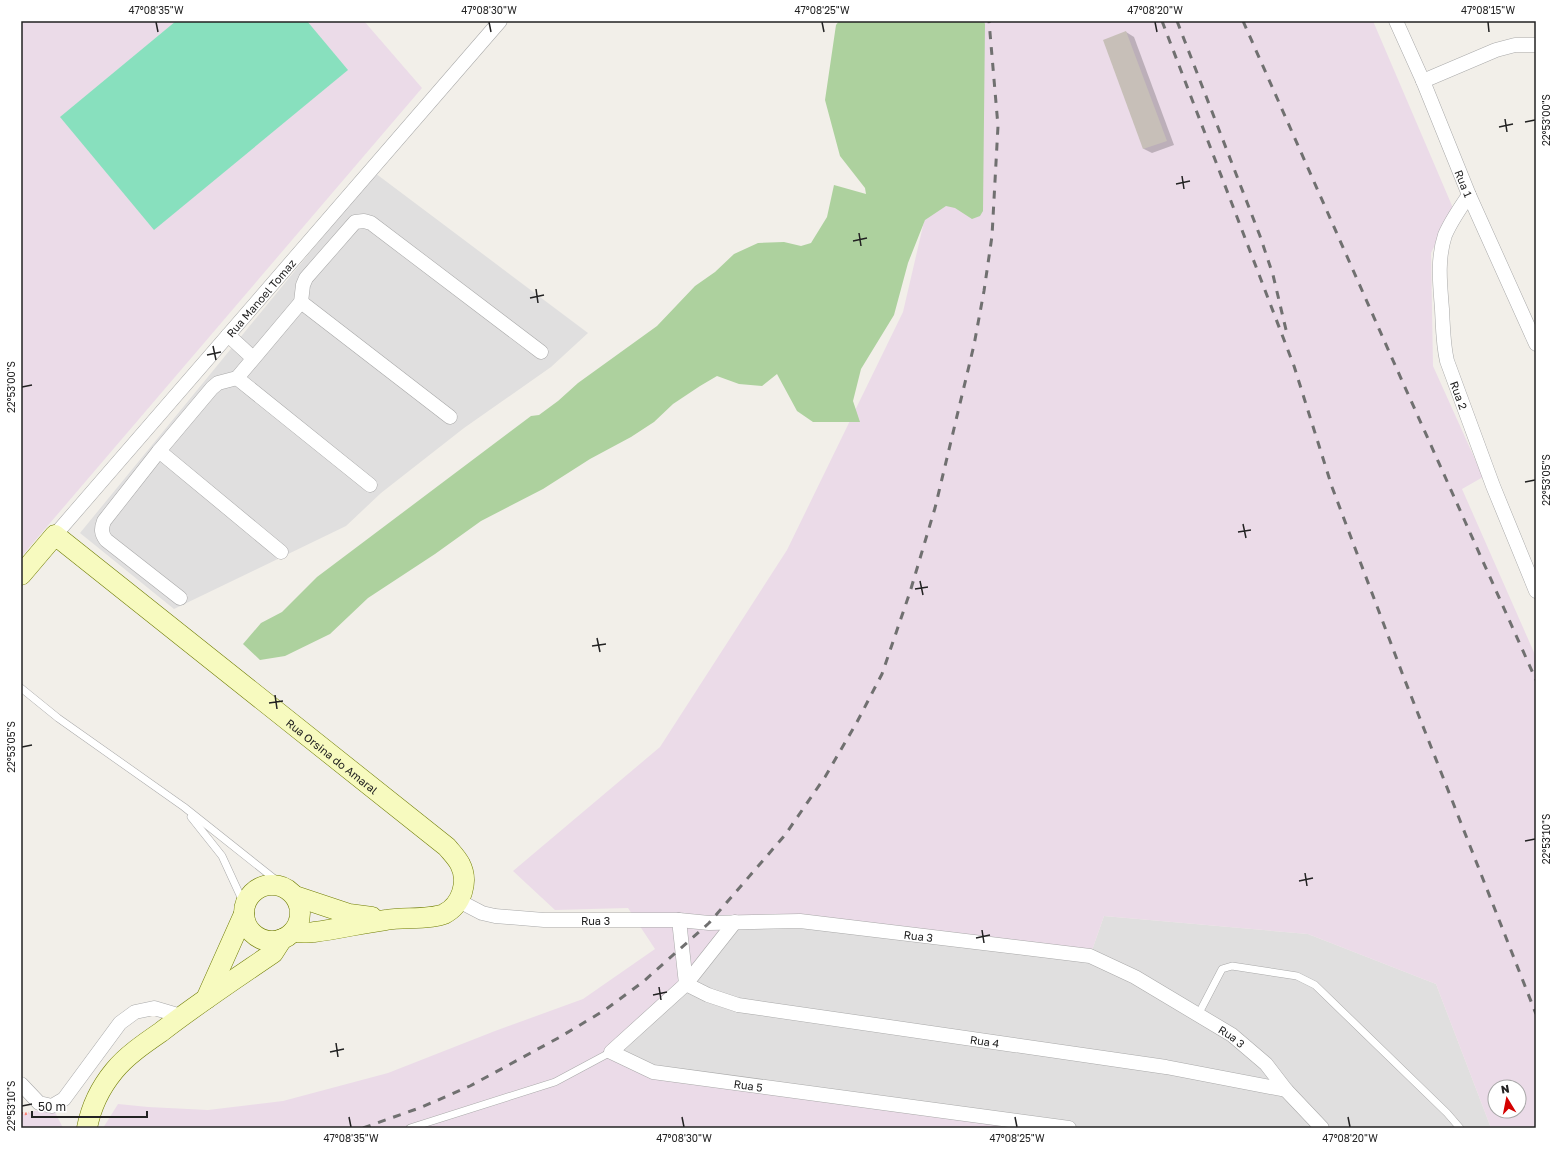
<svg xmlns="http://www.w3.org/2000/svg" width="1557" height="1149" font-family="'Golos Text',sans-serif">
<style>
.residential{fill:#e0dfdf}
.industrial{fill:#ebdbe8;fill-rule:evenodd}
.forest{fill:#add19e}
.pitch{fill:#88e0be}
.shadow{fill:#0003}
.building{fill:#c7bfb8}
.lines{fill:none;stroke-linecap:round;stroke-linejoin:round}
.lane-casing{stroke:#a9a9a9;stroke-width:8}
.street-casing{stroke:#a9a9a9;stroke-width:15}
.secondary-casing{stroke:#707d05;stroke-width:21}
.path{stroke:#fa8072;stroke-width:2.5;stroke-dasharray:2 2;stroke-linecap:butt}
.lane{stroke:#fff;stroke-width:7}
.street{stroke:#fff;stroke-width:14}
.secondary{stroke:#f7fabf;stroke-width:20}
.rail{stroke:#707070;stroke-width:3;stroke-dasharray:8 8;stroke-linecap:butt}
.ticks{fill:none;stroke:#222;stroke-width:1.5}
.labels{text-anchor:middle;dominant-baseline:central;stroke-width:4;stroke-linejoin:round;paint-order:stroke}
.street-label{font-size:11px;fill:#222;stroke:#fff}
.neatline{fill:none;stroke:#222;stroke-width:1.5}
.ticks-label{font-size:10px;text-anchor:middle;fill:#222}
</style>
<rect width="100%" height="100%" fill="#f2efe9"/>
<g class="residential">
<path d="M375,173L588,333L551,367L464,428L381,493L346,526L174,609L80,533Z"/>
<path d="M1104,916L1308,934L1436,984L1491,1128H1069L653,1072L611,1052L735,922L1090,956Z"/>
</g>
<g class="industrial">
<path d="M21,21H364L422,88L21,557Z"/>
<path d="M937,21H1373L1453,208L1431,253L1433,366L1483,477L1462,489L1536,657V1128H1491L1436,984L1308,934L1104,916L1090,956L800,921L735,922L611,1052L653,1072L1069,1128H103L118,1104L148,1107L208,1110L283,1101L388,1073L495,1031L583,999L655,949L628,908L555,910L513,871L660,747L787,550L903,312L926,213ZM1495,1087H1519V1111H1495Z"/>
<path d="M52,1106L63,1128H21V1113L25,1114Z"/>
</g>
<path class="forest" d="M839,21H984L985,24L983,211L980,216L972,219L955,208L946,206L925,220L908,263L894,315L861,369L853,401L860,422H813L797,411L777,374L762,386L739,384L717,376L700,386L673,404L654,422L631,437L590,459L543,489L481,521L435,554L368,598L330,634L285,656L260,660L243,644L261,623L282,612L317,577L531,416L539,415L558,401L578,383L657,326L695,286L715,272L734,254L758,243L784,242L801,246L811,243L827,217L834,185L866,194L865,188L840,156L825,100L836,25Z"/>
<path class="pitch" d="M176,21H307L348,70L154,230L60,117Z"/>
<path class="shadow" d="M1126,32L1134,37L1174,145L1152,153L1144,149Z"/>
<path class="building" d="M1126,31L1167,141L1143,149L1103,40Z"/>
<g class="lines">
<defs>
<g id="lane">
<path d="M21,688L58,718L184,807L291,892"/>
<path d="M191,817L222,856L245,906"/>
<path d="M1198,1015L1222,969L1232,966L1297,976L1315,985L1447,1113L1460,1128"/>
<path d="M410,1128L555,1082L611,1052"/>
</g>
<g id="street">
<path id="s1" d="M1396,21L1423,81L1469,195L1536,344"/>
<path d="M1423,81L1496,50L1515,45H1536"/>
<path id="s2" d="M1469,195C1460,208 1451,221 1445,235C1437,259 1440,284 1442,309C1443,327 1443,344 1447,361L1493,486L1536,591"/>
<path d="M301,302L450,417"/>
<path d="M228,335L253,358"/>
<path d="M237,378L370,485"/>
<path d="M159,451L281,552"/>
<path id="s3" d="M55,535L500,21"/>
<path d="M180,598L106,540C101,533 101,529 104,521L159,451L212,388L218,383L237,378L301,302L303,285L306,278L355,222L364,221L371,223L541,352"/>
<path id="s4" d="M459,901L482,913L495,916L544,920H679L709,923L800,921L1090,956L1135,977L1232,1035L1266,1064L1286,1090L1322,1128"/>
<path id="s5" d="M679,920L686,984L708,995L738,1005L1166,1067L1286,1090"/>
<path id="s6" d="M735,922L686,984L611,1052L653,1072L1069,1128"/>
<path d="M21,1084L39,1103L52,1106L64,1099L120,1023L135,1012L154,1008L181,1016"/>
</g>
<g id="secondary">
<path id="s7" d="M21,575L55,535L447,847C451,852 457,858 460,864C469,881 462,905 444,914C429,920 403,917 386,920C362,923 339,929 314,932C308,933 300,932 293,932"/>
<circle cx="272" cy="913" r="28"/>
<path d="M295,896L349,914L372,917"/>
<path d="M206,999L244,914"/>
<path d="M87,1128C91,1107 100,1088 114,1071C126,1056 145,1043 161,1032C197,1004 235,979 273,953L282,939"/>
</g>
</defs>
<use href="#lane" class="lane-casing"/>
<use href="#street" class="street-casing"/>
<use href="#secondary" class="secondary-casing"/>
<path class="path" d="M21,1113L25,1114L29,1113"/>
<use href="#lane" class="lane"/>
<use href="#street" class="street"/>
<use href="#secondary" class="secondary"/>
<g class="rail">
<path d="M1162,21L1294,366L1332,487L1404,678L1536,1014"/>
<path d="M1177,21L1260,236L1273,275L1287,334"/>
<path d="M1243,21L1391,356L1536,680"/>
<path d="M363,1128L422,1107L470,1086L560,1037L605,1010L644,981L709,923L785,835L825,777L857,722L882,674L910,592L935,508L974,345L984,291L992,236L998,126L989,21"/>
</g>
</g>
<path class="ticks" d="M156,22L158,32M489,22L491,32M822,22L824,32M1155,22L1157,32M1488,22L1489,32M1505,119L1507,132M1525,122L1535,120M1499,127L1513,124M1182,176L1184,189M1176,184L1190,181M859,233L861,246M853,241L867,238M536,289L538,303M530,298L544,295M213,346L216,360M207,355L221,352M22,387L32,385M1525,482L1535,480M1243,524L1246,538M1238,532L1251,530M920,581L923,595M915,589L928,587M597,638L600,652M592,646L606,644M275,695L277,709M269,703L283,701M22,747L32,745M1525,841L1535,839M1305,873L1307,886M1299,881L1313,878M982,930L984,943M976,938L990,935M659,987L661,1000M653,995L667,992M336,1043L338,1057M330,1052L344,1049M22,1106L32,1104M349,1117L351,1127M682,1117L684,1127M1015,1117L1017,1127M1348,1117L1350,1127"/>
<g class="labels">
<g class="street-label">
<text stroke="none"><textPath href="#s1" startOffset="176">Rua 1</textPath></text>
<text stroke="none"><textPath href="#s3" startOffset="314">Rua Manoel Tomaz</textPath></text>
<text stroke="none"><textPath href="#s2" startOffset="210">Rua 2</textPath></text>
<text stroke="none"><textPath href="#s7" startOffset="407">Rua Orsina do Amaral</textPath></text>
<text stroke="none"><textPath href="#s4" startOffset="140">Rua 3</textPath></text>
<text stroke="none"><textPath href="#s4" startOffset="464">Rua 3</textPath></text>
<text stroke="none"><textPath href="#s4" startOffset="800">Rua 3</textPath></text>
<text stroke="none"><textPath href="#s5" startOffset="370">Rua 4</textPath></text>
<text stroke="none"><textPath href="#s6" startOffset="323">Rua 5</textPath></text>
</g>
</g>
<rect width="1557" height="1149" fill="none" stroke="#ffffff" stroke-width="44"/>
<g transform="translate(1507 1099) rotate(350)"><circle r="19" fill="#ffffff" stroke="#a7a7a7"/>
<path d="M0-3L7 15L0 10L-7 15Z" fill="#d40000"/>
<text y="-6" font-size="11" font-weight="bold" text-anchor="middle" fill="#222222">N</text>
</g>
<path d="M32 1111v6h115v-6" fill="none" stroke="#222222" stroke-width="2"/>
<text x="38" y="1111" font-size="12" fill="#222222" stroke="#ffffff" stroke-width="3" paint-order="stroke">50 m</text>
<rect x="22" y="22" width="1513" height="1105" class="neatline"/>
<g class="ticks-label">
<text x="156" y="14">47°08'35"W</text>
<text x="489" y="14">47°08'30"W</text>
<text x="822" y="14">47°08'25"W</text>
<text x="1155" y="14">47°08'20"W</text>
<text x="1488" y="14">47°08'15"W</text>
<text transform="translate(1546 120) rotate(-90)" y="4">22°53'00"S</text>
<text transform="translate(11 387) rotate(-90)" y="4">22°53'00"S</text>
<text transform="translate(1546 480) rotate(-90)" y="4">22°53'05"S</text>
<text transform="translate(11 747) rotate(-90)" y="4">22°53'05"S</text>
<text transform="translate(1546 839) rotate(-90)" y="4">22°53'10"S</text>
<text transform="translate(11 1106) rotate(-90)" y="4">22°53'10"S</text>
<text x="351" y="1142">47°08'35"W</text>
<text x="684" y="1142">47°08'30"W</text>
<text x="1017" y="1142">47°08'25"W</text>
<text x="1350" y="1142">47°08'20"W</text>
</g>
</svg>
